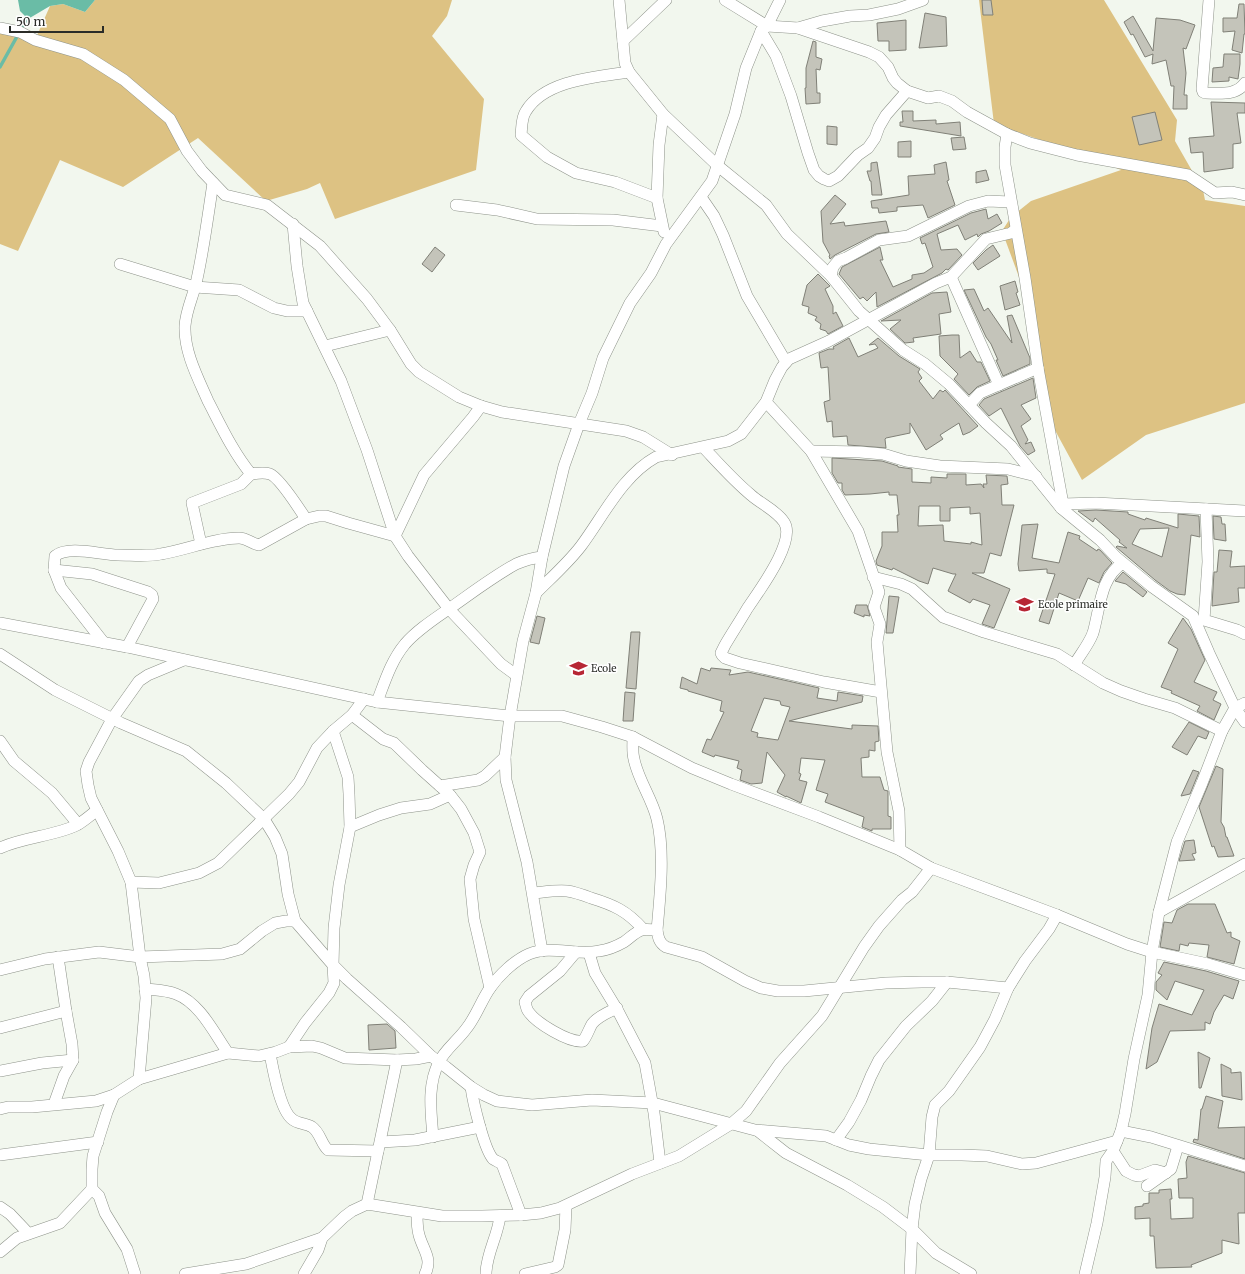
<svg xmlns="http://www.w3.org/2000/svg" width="1245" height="1274" font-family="Merriweather,serif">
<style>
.forest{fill:#ddc283}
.water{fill:#6abca6}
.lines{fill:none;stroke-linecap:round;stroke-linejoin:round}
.stream{stroke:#6abca6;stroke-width:3.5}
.building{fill:#c4c4ba;stroke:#808077;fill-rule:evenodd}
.minor-casing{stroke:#8e938a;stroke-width:12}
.minor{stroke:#fff;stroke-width:11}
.labels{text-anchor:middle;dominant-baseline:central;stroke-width:3;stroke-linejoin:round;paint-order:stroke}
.poi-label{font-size:10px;fill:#2a2c28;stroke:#fff;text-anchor:start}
</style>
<rect width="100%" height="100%" fill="#f2f7ee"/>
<g class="forest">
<path d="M95,0H452L447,16L432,36L484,99L476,170L335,219L320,183L307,189L266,201L198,138L123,187L60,160L18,251L0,244V23L35,40L50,6L63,4L85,12Z"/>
<path d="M979,0H1104L1177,120L1175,141L1203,190L1205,200L1202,199L1205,200L1245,206V403L1146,435L1082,480L1044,410L1026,296L1002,231L1011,217L1031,201L1121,170L1087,156L994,124Z"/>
</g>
<path class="water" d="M18,0H95L85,12L63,4L50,6L28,19L20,11Z"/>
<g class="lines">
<path class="stream" d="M0,67L29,15"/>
</g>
<g class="building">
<path d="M982,0H991L993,15H983Z"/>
<path d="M1239,4H1244L1245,34H1244L1242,53L1232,50L1235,31L1223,32V18H1237Z"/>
<path d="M925,13L946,17L947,46L919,48Z"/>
<path d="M1133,16L1153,51L1156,18L1180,20L1195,25L1186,49L1183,48L1186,73L1184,95H1187V109H1173L1174,86H1171L1166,60L1152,64L1153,54L1145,57L1133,34L1131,35L1124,22Z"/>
<path d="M906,20V50L889,51V41H878L877,23Z"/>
<path d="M813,41L816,42V57L822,59L820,70L816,69L817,93H820V103L806,104L805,88H806V68Z"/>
<path d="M1224,54H1240V64L1238,79L1229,77V81L1212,82L1213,68L1223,67Z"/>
<path d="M1211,102L1245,103V113H1237L1241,143L1233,144V168L1204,172L1203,152L1191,153L1189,138L1214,136Z"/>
<path d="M902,111H913V121L936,120V124L960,122L961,136L900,126V122H903Z"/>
<path d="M1155,112L1162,140L1139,145L1132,117Z"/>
<path d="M827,126L837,127V145L827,144Z"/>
<path d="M964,137L966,149L953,150L951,138Z"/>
<path d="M911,141V157H898V142Z"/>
<path d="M877,162L882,195H872L871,181H870L867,171H871V163Z"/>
<path d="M946,162L949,180L947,181L955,205L928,218L923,205L897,207V211L879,213L878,208H872L871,201L909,195L908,176L935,174L934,165Z"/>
<path d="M986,170L989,180L976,183V172Z"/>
<path d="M835,195L846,204L830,224L844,222L845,226L886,221L889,232L876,234L835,255L830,259L829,256L830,255L823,242L821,211Z"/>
<path d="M986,209L988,219L997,214L1002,223L989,231L981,234L978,237L977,234L965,240L958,225L937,234L941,250L957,249L962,255L948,270L946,269L942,273L877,307L876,292L867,301L863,297L860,299L839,274L842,267L880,247L883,260H880L893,287L912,279V275L924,273L933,267L925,243L922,244L920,238L971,213Z"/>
<path d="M993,245L1000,256L978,270L973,263L986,250Z"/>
<path d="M435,247L445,255L432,272L422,264Z"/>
<path d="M818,274L830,286L825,289L833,306V314L836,312L843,326L828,334L826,331L820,329L821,324L815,320L817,317L808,313L809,307L802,305L807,285Z"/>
<path d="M1015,281L1018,292L1016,293L1020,305L1005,310L1000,286Z"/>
<path d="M974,289L984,311L988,308L1012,343L1007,316L1012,315L1030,358V364L1003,376L996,360H998L991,344L986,337L964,290Z"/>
<path d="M947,292L951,312L939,314L941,334L913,338L914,342L905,343L890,329L901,320L881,321L932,293Z"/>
<path d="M952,335H959L960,358L970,351L977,362H981L990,381L977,387L969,395L954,379L958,374L940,356L939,336Z"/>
<path d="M849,338L858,357L878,348L875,344L869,345L878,338L899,356L920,369L918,372L922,378L919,381L933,399L940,390L943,392L945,390L978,426L970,432L963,435L959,423L940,435L943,439L926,450L910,423V433L886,438L885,439L886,448L848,445L847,436L833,437L832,421L827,422L824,402L830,400L828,367L821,368L819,353L829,349H834L833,347Z"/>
<path d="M1033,378L1036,398L1021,405L1031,419L1021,426L1028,440L1025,444L1031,442L1035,451L1028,455L1020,446L1001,408L989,416L979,405L984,399Z"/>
<path d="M832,458L882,461L898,466V467L912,469V482L931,483V477L947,478V474H966V485L981,484L984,488L983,484H987L986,475L1007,476L1008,484L1001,485L1002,505H1014L1001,556L990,553L984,573H972L1010,589L994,628L982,624L990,605L973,599L970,603L948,591L956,574H953L933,568L928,584L919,581L893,568L892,570L877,565L876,561L882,546V532H898L897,515H899L897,495H889V492L870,494L845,495L842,490V483H838L832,473ZM919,506H940V521H950V508L970,507V514L980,513L982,545L971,542V544L944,541L943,525L918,526Z"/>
<path d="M1096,510L1128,512V514L1145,520L1146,518L1178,528V514L1199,516L1200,537L1191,535L1185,595L1177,594L1170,591L1155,580L1116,547L1117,546L1127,548L1119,542L1120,540L1095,518L1093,522L1078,511ZM1169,528L1162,557L1132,544L1140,529Z"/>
<path d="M1213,516L1221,517L1222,524H1225L1226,541L1214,539Z"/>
<path d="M1038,524L1032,558L1059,563L1068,532L1080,536L1079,539L1097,551L1098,549L1100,550L1112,563L1104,572L1099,583L1088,578L1078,601L1059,593L1049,624L1039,621L1055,574L1047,573V569L1019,571L1018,564L1022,525Z"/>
<path d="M1219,550L1232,551L1230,567L1245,566V588H1238L1239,602L1212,606L1214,572H1217Z"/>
<path d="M1123,572L1147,592L1143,597L1126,584L1115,581Z"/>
<path d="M889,596L899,597L893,633H886Z"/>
<path d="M856,605H867L870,616L864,615V617L854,613Z"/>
<path d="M537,616L545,618L539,644L530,642Z"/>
<path d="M1183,618L1191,629L1205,660L1194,682L1217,692L1213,700L1221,704L1214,720L1197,711L1200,706L1171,693L1172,691L1161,687L1178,649L1168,643Z"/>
<path d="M631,632H640L636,689L626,688Z"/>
<path d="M701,668L710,671L711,668L731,670L729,675L748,672L819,688L817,698L837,701L838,692L863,696L862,702L789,721L852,729V725L878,726L879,741L875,742V751L869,750V757L861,758L862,777H880L884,790L888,791V816L891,817V829H872V831L862,827L864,817L825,802L828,794L816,790L825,760L801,758L799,773L801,774L799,780L807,782L801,803L786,796V797L777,792L785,775L767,752L762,783L751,784L740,780L742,770L737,768L739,761L715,755L714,757L702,752L707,739L711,740L724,712L720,711L722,701L688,691V690L680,688L682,677L697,684ZM764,698L780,701L781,705L790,707L778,740L757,737L758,733L751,731Z"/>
<path d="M625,692L635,693L633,721H623Z"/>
<path d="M1189,722L1209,732L1206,739L1198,736L1187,755L1172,747Z"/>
<path d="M1216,766L1223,769L1221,822L1224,827L1226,837H1227L1234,856L1218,857L1214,846L1212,847L1199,807Z"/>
<path d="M1193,770L1199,772L1190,794L1181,796Z"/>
<path d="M1194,840L1196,853L1192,854L1195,860L1179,861L1185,841Z"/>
<path d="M1188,904H1215L1227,933L1231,932V937L1240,941L1234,964L1207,957L1209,945L1189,943L1188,946L1180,944L1179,951L1160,947L1164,922L1172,923L1177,910Z"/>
<path d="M1164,962L1206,971L1239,981L1233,999L1224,995L1214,1012L1210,1024L1205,1022V1030L1170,1031L1157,1062L1146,1069L1152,1028L1159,1004L1192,1015L1204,990L1175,981L1167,1000L1156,990V982L1162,975L1158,973Z"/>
<path d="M387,1024L395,1031L396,1048L369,1050L368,1025Z"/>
<path d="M1198,1052L1210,1058L1201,1088H1199Z"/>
<path d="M1221,1064L1231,1069V1073L1241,1072L1242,1100L1222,1096Z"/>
<path d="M1206,1096L1223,1101L1218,1128L1245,1127V1159L1193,1142L1194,1139L1198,1140L1201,1109H1202Z"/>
<path d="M1188,1156L1245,1173V1213H1238L1239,1244L1222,1240V1253L1191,1265L1192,1267L1156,1268L1154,1236H1150V1218L1135,1219V1207L1143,1206V1204L1149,1203V1193H1159V1190L1171,1189L1172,1199H1170L1171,1219L1193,1218V1198H1179L1178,1179L1187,1178L1186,1162Z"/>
</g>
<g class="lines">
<defs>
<g id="minor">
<path d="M619,0L625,63L629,72L663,114L718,166L766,205L787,234L831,276L859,311L903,350L925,364L949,384L986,423L1011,446L1061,508L1100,540L1116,557L1151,586L1193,616L1209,653L1235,708L1245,722"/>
<path d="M725,0L767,26L798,28L869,52L879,57L888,67L893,78L897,83L907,91L928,98L939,96L952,101L967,112L1007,134L1030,143L1077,155L1188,175L1215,193L1232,192L1245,195"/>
<path d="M1209,0L1202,89L1203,92L1205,93C1220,93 1236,96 1245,83"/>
<path d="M0,28L20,32L35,40L83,54L124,80L170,119L187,151L202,171L225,195L267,205L320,246L367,299L390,330L411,364L419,372L459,397L481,406L502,412L626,431L643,437L672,455"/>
<path d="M798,28L822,21L850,16L869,15L898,9L923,0"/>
<path d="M761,31L776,56L791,96L808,153L814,170L819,176L824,179L829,181L838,176L858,155L868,148L875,138L879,127L886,115L907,91"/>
<path d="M623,41L666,0"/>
<path d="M629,72C596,77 545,80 526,111C521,118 522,128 521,135L547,157L576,173L615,182L657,198"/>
<path d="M663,114L659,145L657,198L664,232"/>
<path d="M1007,134L1005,147V165L1025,278L1038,368L1063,504L1061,508"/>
<path d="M213,183C208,215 204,247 197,279C194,295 186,309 185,326C184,352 198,378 208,401C221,426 233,452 251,474C258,473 264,472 270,474C280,478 300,510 306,519"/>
<path d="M701,197L714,216L723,235L747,296L786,362"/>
<path d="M456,205L497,210L537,219L613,220L662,226"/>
<path d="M293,224L297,266L303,303L341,381L367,450L395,536L408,556L449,609L501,664L516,675"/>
<path d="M120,264L195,287L239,290L274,308L287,311H307"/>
<path d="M831,276L833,267L838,261L846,258L879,240L908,236L969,206L988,201L1010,202"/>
<path d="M951,277L999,385"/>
<path d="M325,346L390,330"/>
<path d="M766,402L811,451L858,531L879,592L874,607L880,624L877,642L887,752L899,811L900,850"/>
<path d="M969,405L980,393L1038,368"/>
<path d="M704,448C719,464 734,481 751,495C761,504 776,510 784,522C797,541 758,592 747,609C740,621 732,633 725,645L721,653L722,655L725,658L740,663L824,682L881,692"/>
<path d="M811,451L860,452L883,454L906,461L940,466L1008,469L1036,476"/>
<path d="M1063,504L1096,503L1245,511"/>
<path d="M1206,509L1208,562L1204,620L1237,630L1245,634"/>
<path d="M201,544L192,503L241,484L251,474"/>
<path d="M54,570L92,574L148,592L152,595L153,599L127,647"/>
<path d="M873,577L901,584L912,589L943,617L984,632L1057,654L1103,683L1121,691L1144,699L1175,708L1222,731"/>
<path d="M536,593C551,578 568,563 581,546C604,515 622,476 656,457L728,441L741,434L766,402L775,380L782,367L789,359L829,341L936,283L951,277L986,239L1011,233L1015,230"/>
<path d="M0,623L127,647L377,702L510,716H562L602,727L633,737L692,768L731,784L819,817L900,850L931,868L1057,915L1127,944L1152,952L1208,964L1245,975"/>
<path d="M104,643L61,588L54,570L55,556C69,545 101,555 118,555C132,555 147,557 161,554C186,550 214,538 239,538C247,538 252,544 259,545L306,519L319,516H326L348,523L395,536L424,475L473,417L481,406"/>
<path d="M0,654L55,690L121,723L186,751L226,783L264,819L275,837L282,854L288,894L295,921L333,965L334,983L329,993L305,1023L289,1047"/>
<path d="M1074,665C1080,655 1089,644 1093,633C1100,609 1100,577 1123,563"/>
<path d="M377,702C385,681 391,661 405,644C418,629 436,618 453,606C473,592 494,576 516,564C525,560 533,558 542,557"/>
<path d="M352,715L383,739L394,743L422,770L450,795L461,809L474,833L480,852L474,865L470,879L474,919L490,988"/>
<path d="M333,731L348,777L349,794L350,827L339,885L334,928L333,965L347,979L401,1027L431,1056L446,1067L471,1087L484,1095L497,1101L532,1105L592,1100L653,1103L755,1130L826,1136L849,1145L869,1149L929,1155H962L987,1156L1022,1164L1036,1163L1117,1141"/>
<path d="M633,737C633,744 632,752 634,759C638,780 652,798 657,819C665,852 660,897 657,930"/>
<path d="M0,741L14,761L52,793L78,824"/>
<path d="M440,786L478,780L485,776L505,757"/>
<path d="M350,827L379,815L401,808L430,804L450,795"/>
<path d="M0,848C24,837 55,836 77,825C84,821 91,815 97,810"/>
<path d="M131,882L159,883L199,873L218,863L289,794L299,782L317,748L333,731L352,715L364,699"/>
<path d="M533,893C544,892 556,890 567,891C575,892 583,895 591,898C614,905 627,911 643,929"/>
<path d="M1159,912L1245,864"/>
<path d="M542,951L527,862L506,780L505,757L510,716L523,641L536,593L542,557L564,466L579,424L592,393L603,358L630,303L651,273L666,244L712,181L735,114L746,68L761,31L767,26L780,0"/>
<path d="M576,952L560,971L529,996L525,1002C526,1005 526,1008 528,1011C536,1023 569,1043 583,1041C587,1036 589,1029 592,1024C598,1016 609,1012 617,1008"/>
<path d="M589,953L595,973L618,1011L645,1063L654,1113L660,1163"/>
<path d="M0,970L45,959L99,952L140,957L222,954L240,949L262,931L275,923L286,921H295"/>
<path d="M145,989C155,990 166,990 176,994C200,1003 214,1033 228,1053L259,1056L276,1052L289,1047L312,1046L321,1048L345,1058L397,1060L416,1059L431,1056"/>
<path d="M0,1028L66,1011L58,957"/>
<path d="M270,1054C273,1069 280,1110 292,1119C297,1124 306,1123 312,1127C320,1132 321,1144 328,1150L378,1151"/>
<path d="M0,1071L42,1063L73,1060"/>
<path d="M139,1079L228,1053"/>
<path d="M471,1087C473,1102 484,1149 493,1159C496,1161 499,1162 502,1164L521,1215"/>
<path d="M54,1104L64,1076L73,1060L72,1044L66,1011"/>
<path d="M0,1109L8,1107H32L96,1101L114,1095"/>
<path d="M758,1131L786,1153L847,1185L883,1207L912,1229L936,1253L971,1274"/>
<path d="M1121,1131L1151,1137L1245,1166"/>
<path d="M433,1137C431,1112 427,1085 439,1062C444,1051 458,1040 466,1029C476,1017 481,1001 490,988C499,975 515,960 529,954C551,945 576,956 599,951C607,950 617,946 624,942C630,938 635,932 642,930C646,929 652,930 657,930C658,937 659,943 666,947L702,957L745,981L761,988L778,991H804L886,983L922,982H947L1008,988"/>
<path d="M836,1140L849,1122L861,1100L871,1076L879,1060L906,1026L932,1001L947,982"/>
<path d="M381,1142L415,1140L480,1127"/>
<path d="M1113,1151L1126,1171L1134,1175L1139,1176L1155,1170L1166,1173"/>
<path d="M0,1155L98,1142"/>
<path d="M1147,1186L1171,1169L1178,1146"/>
<path d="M367,1204L397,1060"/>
<path d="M0,1207L10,1214L28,1233"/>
<path d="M417,1213C417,1220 417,1228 419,1235C423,1250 433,1259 425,1274"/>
<path d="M0,1252L17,1238L60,1223L92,1189"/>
<path d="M135,1274L127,1249L105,1213L99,1196L92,1189V1169L93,1156L107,1112L114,1095L139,1079L146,998L144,976L140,957L131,882L118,851L91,798L88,785L86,771L89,762L112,719L139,681L148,675L184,660"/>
<path d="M185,1274L246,1264L322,1238"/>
<path d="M304,1274L318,1250L322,1238L344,1217L352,1211L367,1204L442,1216H482L521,1215L541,1213L560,1208L632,1174L679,1156L731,1124L746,1111L780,1063L822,1016L864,947L879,926L902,900L912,892L931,868"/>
<path d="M486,1274C486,1254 498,1236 500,1216"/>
<path d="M525,1274L555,1267L558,1265L565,1230L566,1206"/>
<path d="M910,1274L912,1229L915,1204L921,1179L929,1155L932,1117L935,1105L949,1091L980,1047L995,1019L1008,988L1025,961L1049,929L1057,915"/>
<path d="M1085,1274L1097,1223L1105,1177L1106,1161L1113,1151L1121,1131L1125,1114L1134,1059L1148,995L1152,952L1159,912L1177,842L1202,783L1222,731L1235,708L1245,703"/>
</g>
</defs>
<use href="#minor" class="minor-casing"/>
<use href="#minor" class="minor"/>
</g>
<defs>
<symbol id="school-bare" viewBox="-9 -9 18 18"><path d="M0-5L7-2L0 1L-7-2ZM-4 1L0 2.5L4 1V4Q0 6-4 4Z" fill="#b72634" stroke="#fff" stroke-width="2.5" paint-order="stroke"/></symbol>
</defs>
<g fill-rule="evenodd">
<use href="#school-bare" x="1012" y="592" width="25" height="25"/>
<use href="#school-bare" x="566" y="656" width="25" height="25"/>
</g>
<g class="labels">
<g class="poi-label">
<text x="1038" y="604">Ecole primaire</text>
<text x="591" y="668">Ecole</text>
</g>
</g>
<path d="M10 26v6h93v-6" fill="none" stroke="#2a2c28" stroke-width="2"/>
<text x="16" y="26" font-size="12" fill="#2a2c28" stroke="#ffffff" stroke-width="3" paint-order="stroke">50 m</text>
</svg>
